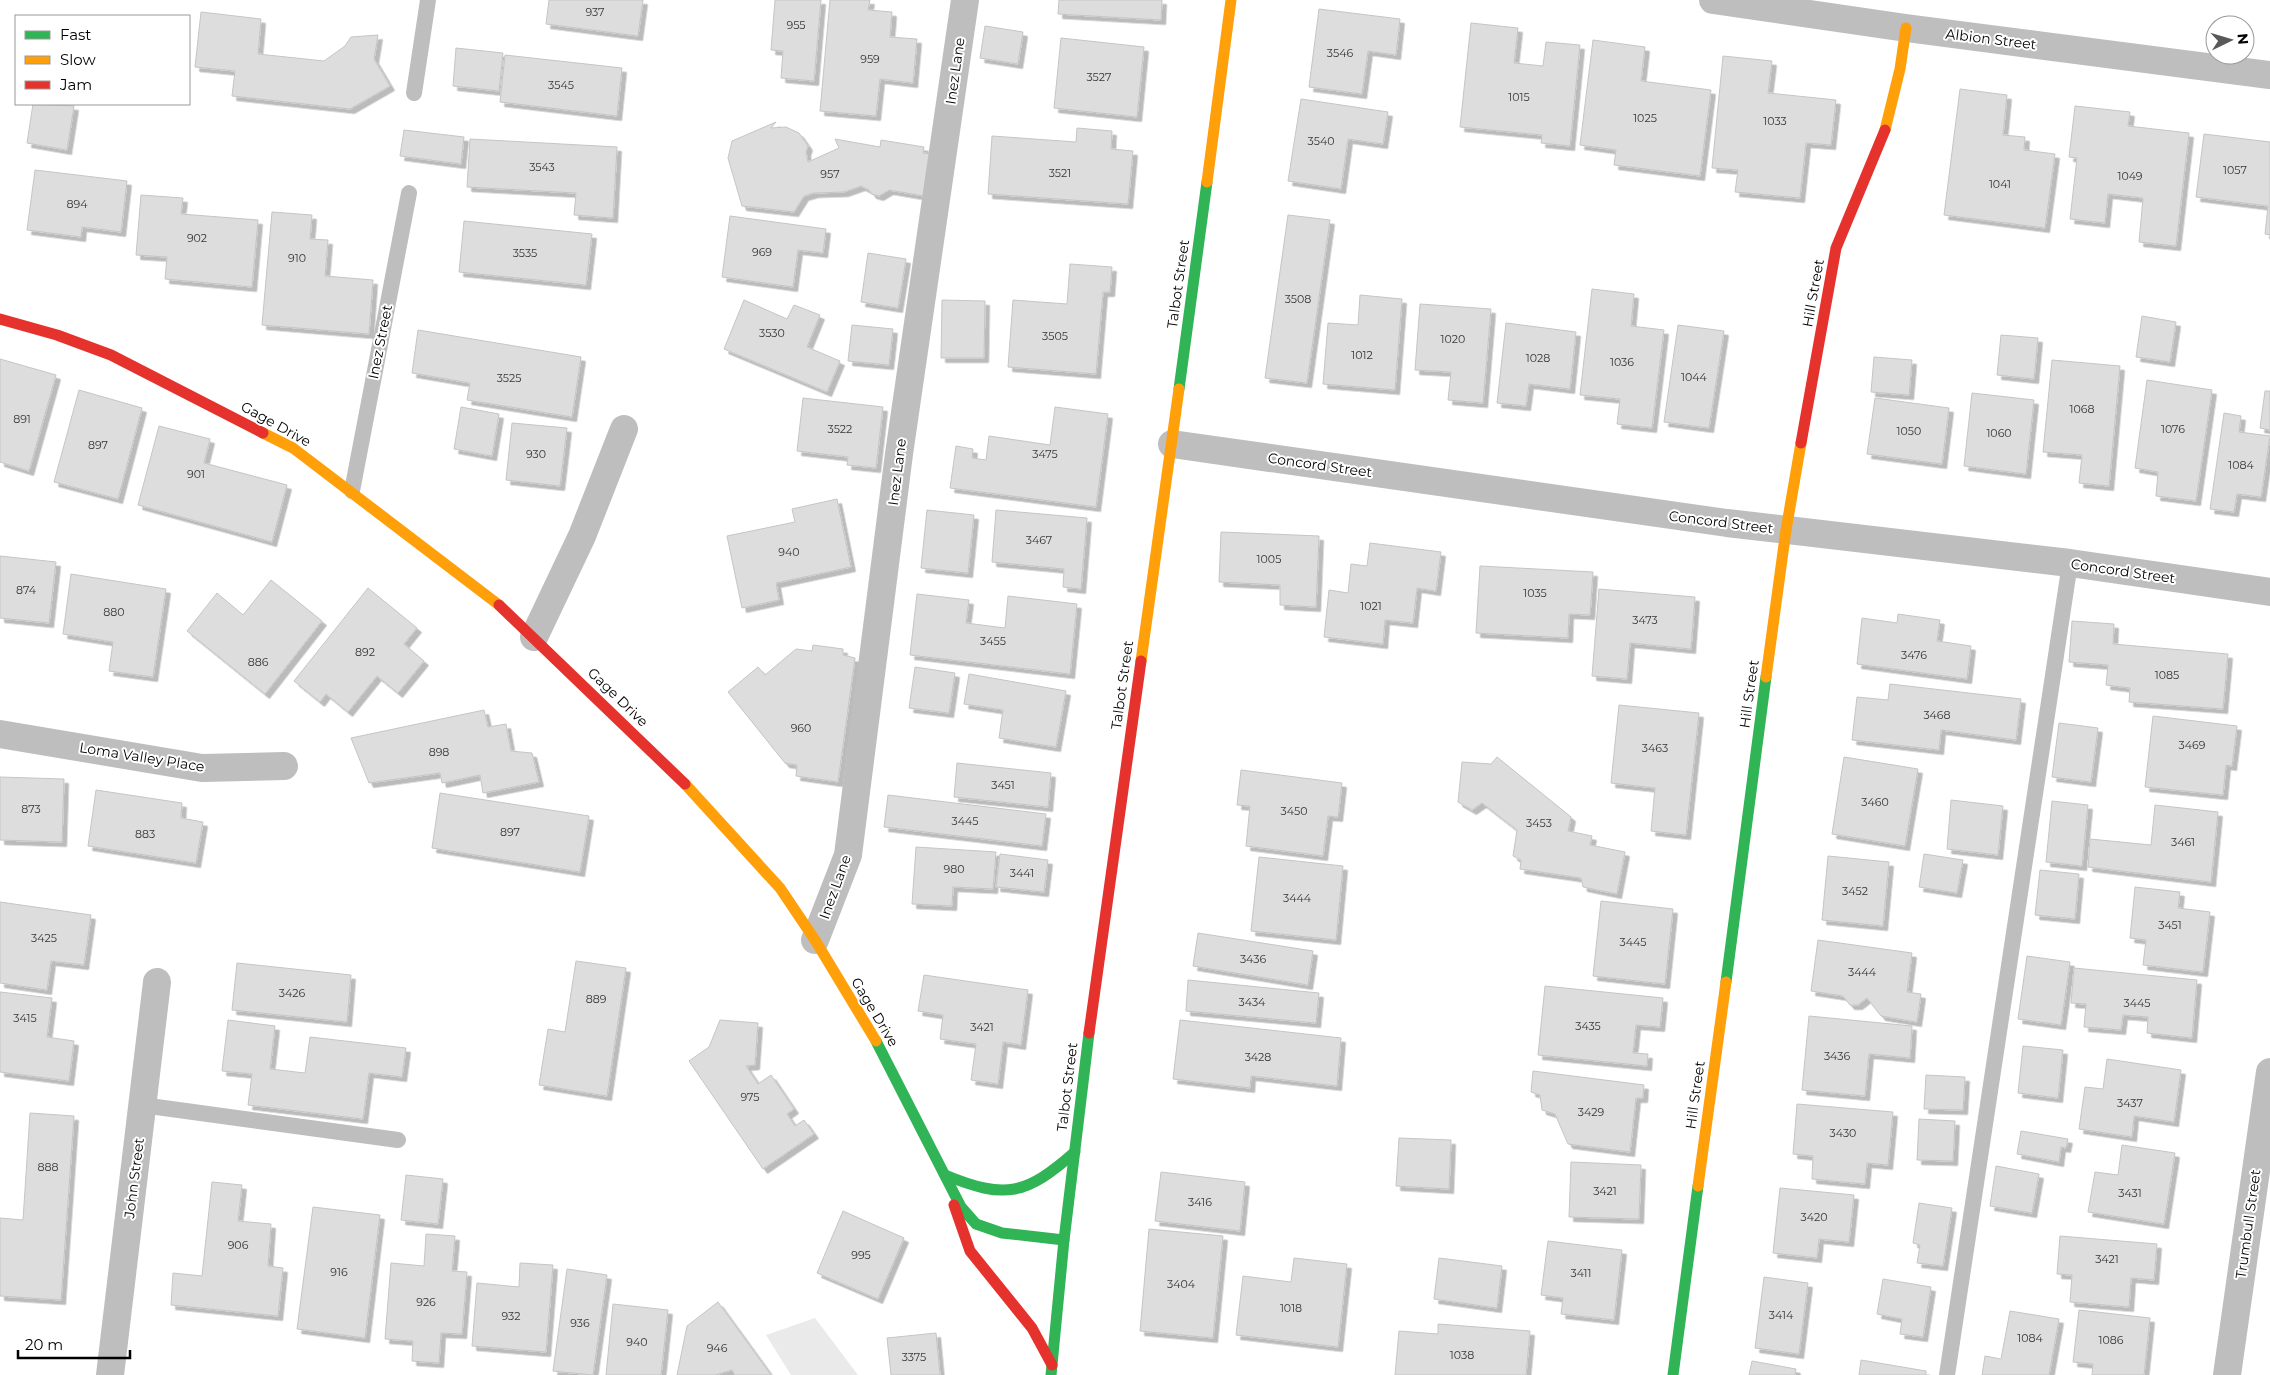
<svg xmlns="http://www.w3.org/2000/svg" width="2270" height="1375" font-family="Montserrat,sans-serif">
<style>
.green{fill:#eaeaea}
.building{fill:#ddd;stroke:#c5c5c5;filter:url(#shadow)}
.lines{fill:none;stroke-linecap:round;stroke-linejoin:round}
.lane{stroke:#bebebe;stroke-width:16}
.street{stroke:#bebebe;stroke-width:28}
.fast{stroke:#30b455;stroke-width:11}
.slow{stroke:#ff9f0a;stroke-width:11}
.jam{stroke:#e5322d;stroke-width:11}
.labels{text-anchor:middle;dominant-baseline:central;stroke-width:4;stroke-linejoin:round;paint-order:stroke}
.number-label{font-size:11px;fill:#373737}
.street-label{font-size:14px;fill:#000;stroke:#fff}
</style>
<defs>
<filter id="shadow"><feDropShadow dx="4.5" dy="4.5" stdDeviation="0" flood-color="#0004"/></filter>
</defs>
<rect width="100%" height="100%" fill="#fff"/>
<path class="green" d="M815,1318L858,1375H791L766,1335Z"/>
<g class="building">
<path d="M549,0H643L638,36L546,24Z"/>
<path d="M775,0H821L814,81L781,78L783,51L771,50Z"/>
<path d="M830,0H870L868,10L892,12L890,37L917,39L913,83L880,79L876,116L820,111Z"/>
<path d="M1059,0H1162L1161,20L1058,14Z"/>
<path d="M1319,9L1400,19L1396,55L1368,51L1362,94L1309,87Z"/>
<path d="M201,12L261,19L258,54L324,61L345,46L351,37L378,35L374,59L390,86L350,109L232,96L235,71L195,67Z"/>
<path d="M1471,23L1518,28L1514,63L1543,66L1546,42L1580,45L1570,146L1541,143L1542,135L1460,127Z"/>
<path d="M985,26L1023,32L1018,64L980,58Z"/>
<path d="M1061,38L1144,47L1137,117L1054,108Z"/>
<path d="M1593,40L1645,47L1641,81L1711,90L1700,176L1614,165L1616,150L1580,145Z"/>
<path d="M456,48L503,53L499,91L453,86Z"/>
<path d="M505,55L622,68L617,116L500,102Z"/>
<path d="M1723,56L1772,61L1768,93L1836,100L1831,145L1806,143L1800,198L1735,192L1738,170L1712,168Z"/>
<path d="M1960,89L2007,95L2003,135L2025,137L2024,150L2055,154L2045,228L1944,215Z"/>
<path d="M1301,99L1388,112L1383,144L1348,139L1341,189L1288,181Z"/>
<path d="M33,104L74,106L67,150L27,143Z"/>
<path d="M2075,106L2130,112L2128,126L2189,133L2176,246L2139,242L2143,198L2108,194L2105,223L2070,219L2077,158L2069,157Z"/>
<path d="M776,122L771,128L786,127L799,133L808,146L806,152L808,162L839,148L835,139L880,147L881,140L924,147L923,153L931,154L924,196L889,190L879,196L872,194L869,190L861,186L844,192L814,193L804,196L794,212L742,206L728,158L732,141Z"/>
<path d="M1077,128L1112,131L1111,149L1133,151L1128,204L988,194L992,136L1076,142Z"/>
<path d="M404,130L464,137L461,164L400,156Z"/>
<path d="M2204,134L2270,142V235L2265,234L2268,206L2196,197Z"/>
<path d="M470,139L617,147L613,218L574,215L576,193L467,187Z"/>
<path d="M35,170L127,181L121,232L82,227L81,237L27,230Z"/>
<path d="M141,195L183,198L181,214L258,220L252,287L165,279L167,257L136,255Z"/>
<path d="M272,212L312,215L310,239L328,240L325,276L373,280L369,334L262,325Z"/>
<path d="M1288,215L1330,220L1307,383L1265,378Z"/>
<path d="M730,216L826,229L823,253L798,250L793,287L722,277Z"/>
<path d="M464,221L592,234L586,285L459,272Z"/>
<path d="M868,253L906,259L898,308L861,302Z"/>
<path d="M1070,264L1112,267L1110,292H1103L1096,374L1008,367L1013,300L1067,304Z"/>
<path d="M1592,289L1634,294L1631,326L1664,330L1652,428L1617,424L1620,399L1580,395Z"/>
<path d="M1360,295L1402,299L1395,390L1323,384L1328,323L1358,325Z"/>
<path d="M744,300L787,319L794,305L820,315L807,347L840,361L827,392L724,349Z"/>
<path d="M942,300L985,301L984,358H941Z"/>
<path d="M1420,304L1491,309L1483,403L1448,400L1451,372L1415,370Z"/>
<path d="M2142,316L2176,322L2170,362L2136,357Z"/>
<path d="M1506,323L1576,332L1570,389L1529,384L1526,406L1497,403Z"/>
<path d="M852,325L893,329L889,365L848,361Z"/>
<path d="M1678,325L1724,331L1709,428L1664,422Z"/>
<path d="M418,330L581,357L572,417L467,400L470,383L412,373Z"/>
<path d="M2001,335L2038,338L2034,379L1997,375Z"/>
<path d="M1874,357L1912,360L1909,395L1871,392Z"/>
<path d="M0,359L56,375L29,471L0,462Z"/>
<path d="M2052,360L2120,366L2109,486L2079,483L2082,455L2043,452Z"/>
<path d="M2147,380L2212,390L2196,501L2156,496L2158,472L2135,468Z"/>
<path d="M79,390L142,408L118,499L54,482Z"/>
<path d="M2265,391H2270V430L2260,428Z"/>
<path d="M1972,393L2034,400L2026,474L1964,466Z"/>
<path d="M803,398L883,407L876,468L847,465L848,457L797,451Z"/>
<path d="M1875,398L1949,408L1942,464L1867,454Z"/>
<path d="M461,407L499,414L492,456L454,449Z"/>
<path d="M1055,407L1108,414L1096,507L950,488L956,446L973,449L972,458L986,460L989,436L1050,445Z"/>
<path d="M2224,413L2241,416L2239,432L2270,436L2261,497L2237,494L2234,512L2210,509Z"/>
<path d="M512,423L567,428L560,486L506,480Z"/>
<path d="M159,426L210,439L204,463L287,485L272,542L138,505Z"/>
<path d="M837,499L851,567L776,583L779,600L742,608L727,536L795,522L792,509Z"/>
<path d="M927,510L974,515L968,573L921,568Z"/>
<path d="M996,510L1087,518L1081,589L1063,587L1064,569L992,562Z"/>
<path d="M1221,532L1319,536L1316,607L1280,605V585L1219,582Z"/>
<path d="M1370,543L1441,552L1436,591L1417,588L1413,623L1385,620L1383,644L1324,637L1329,590L1348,593L1351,564L1367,566Z"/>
<path d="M0,556L56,562L49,623L0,618Z"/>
<path d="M1480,566L1593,572L1590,615L1569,614L1568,638L1476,633Z"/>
<path d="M71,574L166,589L153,677L109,671L113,642L63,634Z"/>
<path d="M271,580L322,621L265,694L187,631L217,593L243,615Z"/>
<path d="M368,588L417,628L404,644L424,661L398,693L377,676L348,712L326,694L320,702L294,681Z"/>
<path d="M1599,589L1695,597L1691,649L1630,643L1627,679L1592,676Z"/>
<path d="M917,594L969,600L966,623L1005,628L1008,596L1077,604L1070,674L910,655Z"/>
<path d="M1898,614L1940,620L1937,641L1971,646L1967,679L1857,664L1862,618L1897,623Z"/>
<path d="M2072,621L2114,624L2113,644L2228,654L2223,709L2129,702L2130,688L2106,685L2108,665L2069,662Z"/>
<path d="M813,645L843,649V655L855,658L838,782L796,776L797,765L785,763L728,692L758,667L765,675L796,649L812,651Z"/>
<path d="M915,667L955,673L949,713L909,708Z"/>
<path d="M969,674L1066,691L1056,747L999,738L1003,710L964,704Z"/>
<path d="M1890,684L2021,699L2016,740L1941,730L1939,750L1852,740L1857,697L1888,700Z"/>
<path d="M1619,705L1699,713L1686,835L1651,831L1655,788L1611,783Z"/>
<path d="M484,710L488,727L506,724L511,751L532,753L539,782L483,793L480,775L442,783L440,773L369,783L351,738Z"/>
<path d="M2153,716L2237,726L2232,766L2226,765L2223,795L2145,787Z"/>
<path d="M2059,723L2098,728L2091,782L2052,777Z"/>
<path d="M1497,757L1571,817L1568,831L1592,836L1590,845L1625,852L1617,894L1583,887L1581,878L1520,869L1521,860L1513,856L1517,830L1482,803L1472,810L1458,802L1462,762L1491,764Z"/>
<path d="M1844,757L1918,769L1905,846L1832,834Z"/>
<path d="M957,763L1051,773L1048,807L954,797Z"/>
<path d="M1241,770L1342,783L1338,817L1328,816L1323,856L1246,846L1250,806L1237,805Z"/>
<path d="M0,777L64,779L62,842L0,840Z"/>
<path d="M96,790L182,803L181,818L203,822L196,863L88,846Z"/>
<path d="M440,793L589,816L580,872L432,848Z"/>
<path d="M888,795L1046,814L1042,846L884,827Z"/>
<path d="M1951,800L2003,806L1998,855L1947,849Z"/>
<path d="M2052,801L2088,805L2082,866L2046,862Z"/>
<path d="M2155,805L2218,812L2211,882L2088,867L2090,839L2151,845Z"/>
<path d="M916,847L996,852L993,889L953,887L952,906L912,904Z"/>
<path d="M1000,854L1048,860L1044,892L996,887Z"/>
<path d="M1924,854L1963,860L1957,893L1919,887Z"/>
<path d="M1828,856L1889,862L1883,926L1822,920Z"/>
<path d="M1259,857L1343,866L1336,940L1251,931Z"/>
<path d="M2040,870L2079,874L2075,919L2035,915Z"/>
<path d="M2135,887L2180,892L2178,908L2210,912L2203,972L2143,965L2146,940L2130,938Z"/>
<path d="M1601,901L1673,909L1665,984L1593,976Z"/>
<path d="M0,902L91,915L84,965L51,961L47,990L0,983Z"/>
<path d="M1198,933L1313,951L1308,985L1193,966Z"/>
<path d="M1818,940L1912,953L1907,992L1921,994L1917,1022L1881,1016L1867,998L1858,1005H1850L1843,996L1811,991Z"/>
<path d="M2027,956L2070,962L2061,1025L2018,1019Z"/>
<path d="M576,961L626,968L607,1096L539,1085L548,1029L565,1032Z"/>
<path d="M237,963L351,975L347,1022L232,1010Z"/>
<path d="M2074,968L2197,980L2192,1038L2147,1033L2148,1017L2123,1015L2121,1030L2084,1027L2086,1004L2071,1003Z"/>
<path d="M924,975L1028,990L1021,1045L1003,1042L998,1084L971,1080L976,1044L940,1039L943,1015L918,1011Z"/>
<path d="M1188,980L1319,993L1316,1023L1186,1011Z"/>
<path d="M1545,986L1663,998L1660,1027L1636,1025L1633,1053L1648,1054L1647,1066L1538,1055Z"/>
<path d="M0,992L52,998L47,1037L74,1041L69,1081L0,1072Z"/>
<path d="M1809,1016L1912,1026L1910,1058L1869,1054L1865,1096L1802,1090Z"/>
<path d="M228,1020L275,1026L270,1069L305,1073L310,1037L406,1048L402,1077L369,1073L363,1119L248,1105L252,1074L222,1071Z"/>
<path d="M720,1020L758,1023L755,1065L746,1066L758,1084L771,1075L794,1109L787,1114L795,1126L804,1120L814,1134L763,1169L689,1061L709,1047Z"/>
<path d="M1180,1020L1341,1038L1337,1086L1251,1076L1250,1088L1173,1079Z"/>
<path d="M2023,1046L2063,1050L2058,1098L2018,1093Z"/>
<path d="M2107,1059L2181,1070L2174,1122L2134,1116L2132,1137L2079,1129L2085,1087L2103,1089Z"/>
<path d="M1533,1071L1644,1085L1643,1098H1636L1630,1152L1568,1144L1555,1114L1542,1110L1540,1095L1531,1092Z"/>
<path d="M1926,1075L1965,1077L1963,1110L1924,1109Z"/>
<path d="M1797,1104L1893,1112L1888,1165L1867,1163L1865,1184L1812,1179L1813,1156L1793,1154Z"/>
<path d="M30,1113L74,1116L61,1300L0,1296V1218L23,1220Z"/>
<path d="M1919,1119L1955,1121L1953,1161L1917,1160Z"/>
<path d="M2021,1131L2068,1139L2066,1148L2061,1147L2059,1162L2017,1154Z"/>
<path d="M1399,1138L1451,1140L1449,1189L1396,1186Z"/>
<path d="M2122,1145L2175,1153L2164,1224L2088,1212L2095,1172L2118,1175Z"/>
<path d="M1571,1162L1641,1165L1639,1219L1569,1217Z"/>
<path d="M1996,1166L2039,1174L2032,1213L1990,1206Z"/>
<path d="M1161,1172L1245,1182L1240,1231L1155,1221Z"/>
<path d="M406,1175L443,1179L438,1224L401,1220Z"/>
<path d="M212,1182L242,1185L238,1221L271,1224L268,1266L283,1268L278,1316L171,1305L173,1273L202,1276Z"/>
<path d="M1780,1188L1854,1195L1849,1242L1819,1239L1817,1258L1773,1253Z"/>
<path d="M1919,1203L1952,1208L1943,1266L1917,1263L1920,1245L1913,1243Z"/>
<path d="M313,1207L380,1215L365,1338L297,1329Z"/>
<path d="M843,1211L904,1238L878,1299L817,1273Z"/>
<path d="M1149,1229L1223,1236L1213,1338L1140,1331Z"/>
<path d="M426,1234L455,1236L452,1271L467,1272L462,1334L441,1333L439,1363L412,1361L413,1341L385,1339L391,1263L424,1266Z"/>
<path d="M2060,1236L2157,1244L2154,1280L2131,1278L2129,1307L2070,1302L2072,1275L2057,1274Z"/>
<path d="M1548,1241L1622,1250L1614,1320L1561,1314L1563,1298L1541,1295Z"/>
<path d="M1294,1258L1347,1264L1338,1347L1236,1335L1243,1276L1291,1282Z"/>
<path d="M1439,1258L1502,1266L1497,1308L1434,1299Z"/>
<path d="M520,1263L553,1265L546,1352L472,1346L477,1283L519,1287Z"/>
<path d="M567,1269L607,1275L593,1375L553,1371Z"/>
<path d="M1764,1277L1808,1283L1799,1354L1755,1348Z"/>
<path d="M1883,1279L1931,1287L1923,1337L1900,1334L1902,1319L1877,1314Z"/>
<path d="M718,1302L771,1375H735L732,1370L715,1375H677L687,1326Z"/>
<path d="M613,1304L668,1310L661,1375H606Z"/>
<path d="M2079,1310L2150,1318L2144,1375H2092L2093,1364L2073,1362Z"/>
<path d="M2010,1311L2059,1319L2049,1375H1982L1985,1356L2001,1359Z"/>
<path d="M1438,1324L1530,1331L1526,1375H1395L1399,1331L1438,1334Z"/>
<path d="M936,1333L940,1375H891L887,1338Z"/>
<path d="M1861,1360L1926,1371V1375H1859Z"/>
<path d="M1752,1361L1796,1369L1795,1375H1749Z"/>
</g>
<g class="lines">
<g class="lane">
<path d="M414,93L428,0"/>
<path d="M352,491L409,193"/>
<path d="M142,1105L398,1140"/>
<path d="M1947,1375L2070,563"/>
</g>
<g class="street">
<path d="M1713,0L1906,28L2270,75"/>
<path d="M1172,444L1727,523L2070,563L2270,592"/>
<path d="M534,637L582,536L624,429"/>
<path d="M0,734L202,768L284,766"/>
<path d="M815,940L848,855L899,454L965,0"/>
<path d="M110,1375L157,982"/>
<path d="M2227,1375L2270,1072"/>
</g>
<g class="fast">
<path d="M1179,389L1207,182"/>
<path d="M1726,982L1766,677"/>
<path d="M876,1041L961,1207L976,1224L1002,1233L1064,1240"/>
<path d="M945,1175C1006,1200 1026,1195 1075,1152"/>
<path d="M1051,1375L1064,1240L1089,1033"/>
<path d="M1673,1375L1698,1186"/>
</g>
<g class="slow">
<path d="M1885,130L1900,69L1906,28"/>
<path d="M1207,182L1231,0"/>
<path d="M263,433L293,448L499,605"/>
<path d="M1141,661L1179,389"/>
<path d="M1766,677L1786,530L1801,443"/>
<path d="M685,784L780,888L815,940L876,1041"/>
<path d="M1698,1186L1726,982"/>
</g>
<g class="jam">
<path d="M0,319L57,335L111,355L263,433"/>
<path d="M1801,443L1836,248L1885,130"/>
<path d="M499,605L685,784"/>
<path d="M1089,1033L1141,661"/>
<path d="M954,1205L970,1251L1032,1328L1052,1365"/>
</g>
</g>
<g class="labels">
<g class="number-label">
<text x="595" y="12">937</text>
<text x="796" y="25">955</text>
<text x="1340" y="53">3546</text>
<text x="870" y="59">959</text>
<text x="1099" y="77">3527</text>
<text x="561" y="85">3545</text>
<text x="1519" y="97">1015</text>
<text x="1645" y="118">1025</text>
<text x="1775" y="121">1033</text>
<text x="1321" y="141">3540</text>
<text x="542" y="167">3543</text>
<text x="2235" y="170">1057</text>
<text x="1060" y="173">3521</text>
<text x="830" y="174">957</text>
<text x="2130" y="176">1049</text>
<text x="2000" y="184">1041</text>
<text x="77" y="204">894</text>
<text x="197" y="238">902</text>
<text x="762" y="252">969</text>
<text x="525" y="253">3535</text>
<text x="297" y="258">910</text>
<text x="1298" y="299">3508</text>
<text x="772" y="333">3530</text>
<text x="1055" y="336">3505</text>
<text x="1453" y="339">1020</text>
<text x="1362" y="355">1012</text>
<text x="1538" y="358">1028</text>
<text x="1622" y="362">1036</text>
<text x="1694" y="377">1044</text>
<text x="509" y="378">3525</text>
<text x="2082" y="409">1068</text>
<text x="22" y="419">891</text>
<text x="840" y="429">3522</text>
<text x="2173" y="429">1076</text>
<text x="1909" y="431">1050</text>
<text x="1999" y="433">1060</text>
<text x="98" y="445">897</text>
<text x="536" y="454">930</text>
<text x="1045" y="454">3475</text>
<text x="2241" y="465">1084</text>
<text x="196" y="474">901</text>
<text x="1039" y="540">3467</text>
<text x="789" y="552">940</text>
<text x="1269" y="559">1005</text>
<text x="26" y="590">874</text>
<text x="1535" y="593">1035</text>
<text x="1371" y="606">1021</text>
<text x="114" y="612">880</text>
<text x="1645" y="620">3473</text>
<text x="993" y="641">3455</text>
<text x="365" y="652">892</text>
<text x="1914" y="655">3476</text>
<text x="258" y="662">886</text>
<text x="2167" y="675">1085</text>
<text x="1937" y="715">3468</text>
<text x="801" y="728">960</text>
<text x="2192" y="745">3469</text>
<text x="1655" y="748">3463</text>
<text x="439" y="752">898</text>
<text x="1003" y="785">3451</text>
<text x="1875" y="802">3460</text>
<text x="31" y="809">873</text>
<text x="1294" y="811">3450</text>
<text x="965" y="821">3445</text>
<text x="1539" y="823">3453</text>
<text x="510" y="832">897</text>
<text x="145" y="834">883</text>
<text x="2183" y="842">3461</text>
<text x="954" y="869">980</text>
<text x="1022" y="873">3441</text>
<text x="1855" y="891">3452</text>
<text x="1297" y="898">3444</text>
<text x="2170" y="925">3451</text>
<text x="44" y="938">3425</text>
<text x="1633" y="942">3445</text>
<text x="1253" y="959">3436</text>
<text x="1862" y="972">3444</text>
<text x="292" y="993">3426</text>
<text x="596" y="999">889</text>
<text x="1252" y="1002">3434</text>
<text x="2137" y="1003">3445</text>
<text x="25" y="1018">3415</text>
<text x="1588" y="1026">3435</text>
<text x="982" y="1027">3421</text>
<text x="1837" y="1056">3436</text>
<text x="1258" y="1057">3428</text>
<text x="750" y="1097">975</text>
<text x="2130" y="1103">3437</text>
<text x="1591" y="1112">3429</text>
<text x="1843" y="1133">3430</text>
<text x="48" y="1167">888</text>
<text x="1605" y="1191">3421</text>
<text x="2130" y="1193">3431</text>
<text x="1200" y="1202">3416</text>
<text x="1814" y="1217">3420</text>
<text x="238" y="1245">906</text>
<text x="861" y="1255">995</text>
<text x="2107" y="1259">3421</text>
<text x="339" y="1272">916</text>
<text x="1581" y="1273">3411</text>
<text x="1181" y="1284">3404</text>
<text x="426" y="1302">926</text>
<text x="1291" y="1308">1018</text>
<text x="1781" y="1315">3414</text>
<text x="511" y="1316">932</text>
<text x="580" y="1323">936</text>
<text x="2030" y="1338">1084</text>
<text x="2111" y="1340">1086</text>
<text x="637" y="1342">940</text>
<text x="717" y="1348">946</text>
<text x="1462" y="1355">1038</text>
<text x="914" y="1357">3375</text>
</g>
<g class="street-label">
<text transform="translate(1991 39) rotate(7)">Albion Street</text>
<text transform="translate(955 71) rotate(-82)">Inez Lane</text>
<text transform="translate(1178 284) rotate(-82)">Talbot Street</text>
<text transform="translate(1813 293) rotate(-80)">Hill Street</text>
<text transform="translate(380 342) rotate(-79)">Inez Street</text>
<text transform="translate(276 424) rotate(29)">Gage Drive</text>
<text transform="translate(1320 465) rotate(8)">Concord Street</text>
<text transform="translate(897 472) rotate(-83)">Inez Lane</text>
<text transform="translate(1721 522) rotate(7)">Concord Street</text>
<text transform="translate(2123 571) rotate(8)">Concord Street</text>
<text transform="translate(1122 685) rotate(-82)">Talbot Street</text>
<text transform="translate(1749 694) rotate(-82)">Hill Street</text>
<text transform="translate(618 697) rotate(44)">Gage Drive</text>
<text transform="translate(142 757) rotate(9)">Loma Valley Place</text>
<text transform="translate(835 887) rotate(-70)">Inez Lane</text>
<text transform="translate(875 1012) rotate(59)">Gage Drive</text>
<text transform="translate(1067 1087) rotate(-83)">Talbot Street</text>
<text transform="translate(1695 1095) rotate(-82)">Hill Street</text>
<text transform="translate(134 1178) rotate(-83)">John Street</text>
<text transform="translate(2248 1224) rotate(-82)">Trumbull Street</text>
</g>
</g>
<rect x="15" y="15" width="175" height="90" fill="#ffffff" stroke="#999999"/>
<rect x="25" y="31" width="25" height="8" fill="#30b455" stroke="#999999"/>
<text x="60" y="40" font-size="15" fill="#000000">Fast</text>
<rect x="25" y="56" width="25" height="8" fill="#ff9f0a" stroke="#999999"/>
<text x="60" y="65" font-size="15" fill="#000000">Slow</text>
<rect x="25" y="81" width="25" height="8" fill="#e5322d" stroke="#999999"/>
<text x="60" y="90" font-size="15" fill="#000000">Jam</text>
<g transform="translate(2230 40) rotate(85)"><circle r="24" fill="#ffffff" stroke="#999999"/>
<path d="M0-4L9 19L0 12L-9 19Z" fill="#595959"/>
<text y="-8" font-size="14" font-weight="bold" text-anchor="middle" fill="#000000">N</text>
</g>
<path d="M18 1350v8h112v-8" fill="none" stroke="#000000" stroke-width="2.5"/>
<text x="25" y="1350" font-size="15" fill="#000000" stroke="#ffffff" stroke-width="4" paint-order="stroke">20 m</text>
</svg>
